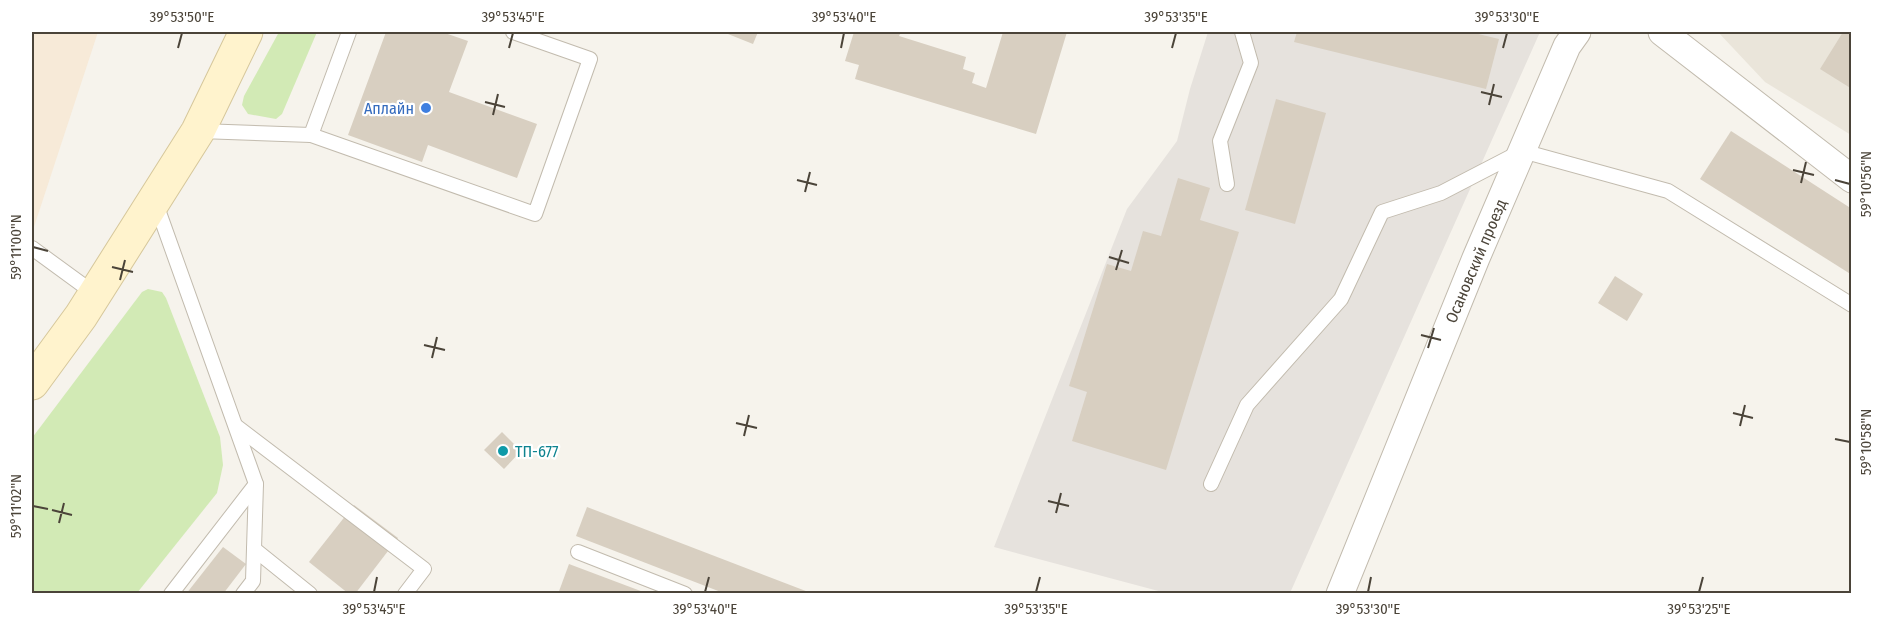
<svg xmlns="http://www.w3.org/2000/svg" width="1883" height="625" font-family="'Fira Sans Condensed',sans-serif">
<style>
.residential{fill:#eae5da}
.commercial{fill:#f7ead8}
.industrial{fill:#e6e2dd}
.green{fill:#d2eab5}
.building{fill:#d8cfc1}
.lines{fill:none;stroke-linecap:round;stroke-linejoin:round}
.service-casing{stroke:#c2bbae;stroke-width:16}
.minor-casing{stroke:#c2bbae;stroke-width:29}
.secondary-casing{stroke:#d6c79b;stroke-width:35}
.service{stroke:#fff;stroke-width:14}
.minor{stroke:#fff;stroke-width:27}
.secondary{stroke:#fff3cd;stroke-width:33}
.ticks{fill:none;stroke:#4b4439;stroke-width:2}
.shop-dot{fill:#3f7fe0;stroke:#fff;stroke-width:2}
.culture-dot{fill:#0f9aa8;stroke:#fff;stroke-width:2}
.labels{text-anchor:middle;dominant-baseline:central;stroke-width:4.5;stroke-linejoin:round;paint-order:stroke}
.shop-label{font-size:16px;fill:#366cbe;stroke:#fff;text-anchor:end}
.street-label{font-size:16px;fill:#4b4439;stroke:#fff}
.culture-label{font-size:16px;fill:#0d838f;stroke:#fff;text-anchor:start}
.neatline{fill:none;stroke:#4b4439;stroke-width:2}
.ticks-label{font-size:15px;text-anchor:middle;fill:#4b4439}
</style>
<rect width="100%" height="100%" fill="#f6f3ec"/>
<path class="residential" d="M1718,32H1851V135L1765,82Z"/>
<path class="commercial" d="M32,32H98L32,233Z"/>
<path class="industrial" d="M1208,32H1540L1290,593H1166L994,547L1127,209L1177,141L1190,89Z"/>
<g class="green">
<path d="M279,32H317L282,114L276,119L248,114L242,105L244,96Z"/>
<path d="M148,289L162,292L166,298L220,437L223,465L217,493L137,593H32V438L142,292Z"/>
</g>
<g class="building">
<path d="M386,32H442L468,41L449,92L537,124L517,178L428,145L422,162L348,135Z"/>
<path d="M723,32H758L753,44Z"/>
<path d="M854,32H901L899,36L966,57L963,69L975,73L972,83L986,88L1003,32H1067L1036,134L855,79L859,65L845,61Z"/>
<path d="M1297,32H1470L1499,39L1486,89L1294,42Z"/>
<path d="M1843,32L1852,33V89L1820,69Z"/>
<path d="M1276,99L1326,113L1295,224L1245,210Z"/>
<path d="M1731,131L1852,209V275L1700,179Z"/>
<path d="M1178,178L1210,188L1200,220L1239,232L1166,470L1072,441L1087,392L1069,386L1107,264L1131,271L1143,231L1161,236Z"/>
<path d="M1615,276L1643,294L1627,321L1598,303Z"/>
<path d="M502,432L521,451L504,469L484,450Z"/>
<path d="M354,505L398,538L355,594H349L309,562Z"/>
<path d="M587,507L811,593V594H726L576,536Z"/>
<path d="M223,547L246,564L223,594H186Z"/>
<path d="M569,564L646,593V594H558Z"/>
</g>
<g class="lines">
<defs>
<g id="service">
<path d="M200,131L311,135L535,214L590,59L513,32"/>
<path d="M311,135L349,32"/>
<path d="M1227,184L1220,141L1251,63L1242,32"/>
<path d="M156,204L256,484L171,594"/>
<path d="M32,248L95,294"/>
<path d="M236,426L424,569L405,594"/>
<path d="M1211,484L1247,405L1341,299L1382,212L1441,193L1522,151L1668,191L1852,305"/>
<path d="M254,549L310,594"/>
<path d="M578,552L685,594"/>
<path d="M243,594L253,581L256,484"/>
</g>
<g id="minor">
<path d="M1662,32L1852,179"/>
<path d="M1340,594L1476,258L1567,46L1577,32"/>
</g>
<path id="secondary" d="M32,383L81,316L198,131L246,32"/>
</defs>
<use href="#service" class="service-casing"/>
<use href="#minor" class="minor-casing"/>
<use href="#secondary" class="secondary-casing"/>
<use href="#service" class="service"/>
<use href="#minor" class="minor"/>
<use href="#secondary" class="secondary"/>
</g>
<path class="ticks" d="M178,48L182,33M509,48L513,33M841,48L844,33M1172,48L1176,33M1503,48L1507,33M1481,92L1502,97M485,102L505,107M1489,105L1494,84M493,115L498,94M1793,170L1814,175M797,180L817,185M1835,180L1850,184M1801,183L1806,162M805,192L810,172M33,247L48,251M1109,257L1129,263M112,267L133,272M1116,270L1122,250M120,280L125,260M1421,335L1441,340M424,345L445,350M1428,348L1434,328M432,358L437,337M1733,413L1753,418M736,423L757,428M1740,426L1745,405M744,436L749,415M1835,439L1850,442M1048,501L1069,506M33,506L48,509M52,510L72,515M1056,513L1061,493M59,523L64,503M374,592L377,577M705,592L709,577M1036,592L1040,577M1368,592L1371,577M1699,592L1703,577"/>
<circle class="shop-dot" cx="426" cy="108" r="6"/>
<circle class="culture-dot" cx="503" cy="451" r="6"/>
<g class="labels">
<g class="shop-label">
<text x="414" y="108">Аплайн</text>
</g>
<g class="street-label">
<text transform="translate(1476 261) rotate(-67)">Осановский проезд</text>
</g>
<g class="culture-label">
<text x="515" y="451">ТП-677</text>
</g>
</g>
<rect width="1883" height="625" fill="none" stroke="#ffffff" stroke-width="66"/>
<rect x="33" y="33" width="1817" height="559" class="neatline"/>
<g class="ticks-label">
<text x="182" y="22">39°53'50"E</text>
<text x="513" y="22">39°53'45"E</text>
<text x="844" y="22">39°53'40"E</text>
<text x="1176" y="22">39°53'35"E</text>
<text x="1507" y="22">39°53'30"E</text>
<text transform="translate(1866 184) rotate(-90)" y="5">59°10'56"N</text>
<text transform="translate(16 247) rotate(-90)" y="5">59°11'00"N</text>
<text transform="translate(1866 442) rotate(-90)" y="5">59°10'58"N</text>
<text transform="translate(16 506) rotate(-90)" y="5">59°11'02"N</text>
<text x="374" y="614">39°53'45"E</text>
<text x="705" y="614">39°53'40"E</text>
<text x="1036" y="614">39°53'35"E</text>
<text x="1368" y="614">39°53'30"E</text>
<text x="1699" y="614">39°53'25"E</text>
</g>
</svg>
